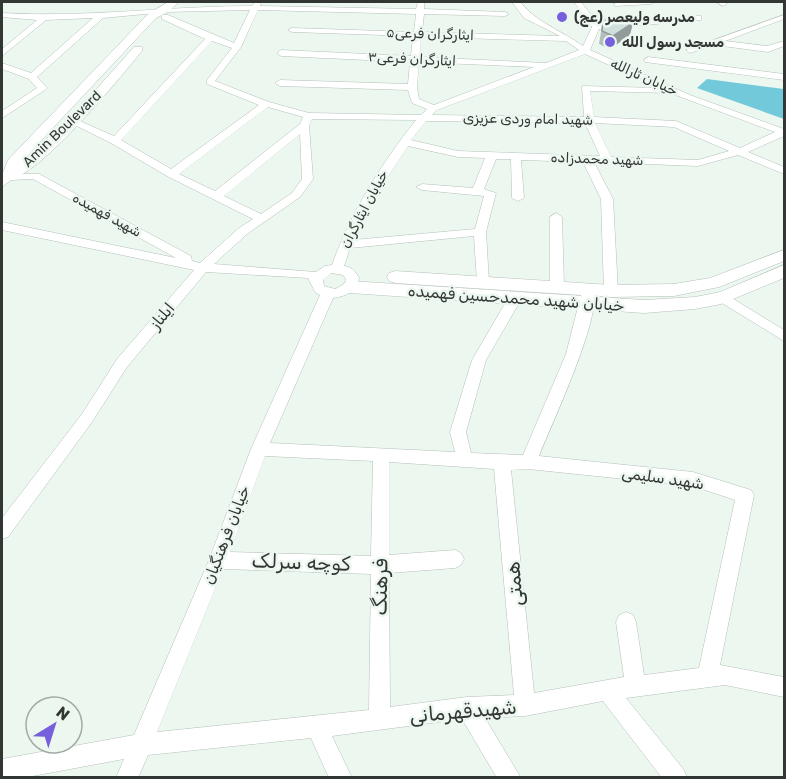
<svg xmlns="http://www.w3.org/2000/svg" width="786" height="779" font-family="Rubik,Cairo,sans-serif">
<style>
.water{fill:#72c9d9}
.lines{fill:none;stroke-linecap:round;stroke-linejoin:round}
.minor-casing{stroke:#b5c0b9;stroke-width:1}
.major-casing{stroke:#b5c0b9;stroke-width:1}
.minor{fill:#fff;fill-rule:evenodd}
.major{fill:#fff;fill-rule:evenodd}
.wall{fill:#b3bfbd}
.shaded-wall{fill:#929b9a}
.building{fill:#d0dedc;stroke:#929b9a;stroke-width:1.5}
.poi-dot{fill:#7660db;stroke:#ecf7f0;stroke-width:2}
.labels{text-anchor:middle;dominant-baseline:central;stroke-width:5;stroke-linejoin:round;paint-order:stroke}
.far-poi-label{font-size:14px;font-weight:bold;fill:#333734;stroke:#ecf7f0;text-anchor:start}
.far-street-label{font-size:14px;fill:#333734;stroke:#ecf7f0}
.street-label{font-size:16px;fill:#333734;stroke:#ecf7f0}
.near-street-label{font-size:20px;fill:#333734;stroke:#ecf7f0}
</style>
<rect width="100%" height="100%" fill="#ecf7f0"/>
<path class="water" d="M707,79L784,89V119L697,88Z"/>
<g class="lines">
<defs>
<g id="minor">
<path d="M255,2H261L260,6L416,9L418,2H424V9L505,12L509,14L505,16L424,14L422,32L560,36L524,18L512,2H520C536,22 562,31 583,46L592,27L574,2H581L598,24L698,16H701V20L599,29L590,50L690,95L784,129V136L748,152L784,167V174L738,155L698,166L594,162L613,199L618,291L611,296L604,291L601,199L583,162L521,160L524,198L518,201L512,198L511,159H496L484,189L496,193L486,232L489,282L488,285H478L477,282L474,236L350,248L344,266C352,267 355,271 359,278C356,292 347,296 333,298L270,443L455,452L450,432L472,360L510,295L515,293L522,298L486,360L466,432L471,453L523,455L566,354L583,287H593C604,314 551,425 539,456L693,472L751,490L754,495L720,665L784,677V697L725,685L626,698L684,770L687,778H662L603,701L525,716L485,718L521,778H497L462,719L332,736L352,778H329L311,738L148,755L138,778H116L124,759L22,778H2V759L134,735L209,560L251,449L320,295L315,292L308,278L206,272L127,367L92,422L8,537L2,539V518L82,414L117,359L194,270L2,230V222L176,258L33,179L11,180L2,187V178L8,174H39L191,256L192,261L200,263L239,228L253,219L167,176L111,143L67,121L75,119L114,136L205,39L162,19V15H168L234,43L250,10L166,12L103,18L37,77L47,88L45,90L2,118V111L37,88L29,79L2,69V63L31,73L93,18L46,20L2,56V49L37,20L2,17V13C85,18 169,6 252,6ZM258,10L416,14L414,32L292,28L288,30L292,32L413,36L411,56L281,50L277,53L281,56L410,62L408,84L280,80L275,83L280,86L408,90L412,103L427,109L421,115L309,113L269,102L215,81L241,47ZM421,37L566,41L579,50L546,63L420,57ZM212,41L232,48L207,80V84L259,105L171,169L121,140ZM585,54L659,88L582,86L584,117L432,115L437,110ZM419,62L534,67L434,105L419,99L417,87ZM590,91L670,93L775,132L740,148L676,121L594,117ZM268,107L303,117L300,124L215,191L179,174ZM312,119L416,120C381,164 350,214 332,265L325,266L316,272L214,264L247,234L300,197L313,179L309,126ZM426,121L585,123L600,156L458,151L411,140ZM595,123L674,127L729,151L698,160L611,157ZM300,134L302,179L292,193L261,214L224,196ZM408,146L458,157L485,158L473,188L422,184L416,187L422,190L484,196L475,229L353,240L371,203ZM331,273L343,275L346,279L345,284L335,289L324,286L323,280ZM265,456L373,461L371,556L230,552ZM389,462L494,469L514,695L467,697L390,707L389,573L455,568L461,565L464,559L461,553L455,550L389,555ZM528,469L693,486L735,500L699,668L644,675L636,622L633,615L626,612L619,615L616,622L624,677L534,693L511,470ZM223,569L371,574L369,710L157,732Z"/>
<path d="M618,2H655L651,4L615,6L614,4Z"/>
<path d="M716,2H724L727,4L723,6Z"/>
<path d="M784,15V19L725,41L767,46L784,41V46L768,52L715,45L690,53L686,50Z"/>
<path d="M648,57L784,74V80L645,62L644,60Z"/>
<path d="M556,213L562,217L564,287L557,291L550,287V217Z"/>
<path d="M722,292L784,330V341L717,300L715,297Z"/>
</g>
<g id="major">
<path d="M168,2H179L168,12L156,18L22,161L75,113L134,47H142V51C122,75 32,187 3,180L2,175L8,160L148,14Z"/>
<path d="M784,250V261L719,287L674,296L611,297L395,283L389,281L387,277L389,273L395,271L611,285L674,284L710,278Z"/>
<path d="M784,265V278L721,304L695,309L644,313L350,293L344,291L342,287L344,283L350,281L644,300L695,297L720,292Z"/>
</g>
</defs>
<use href="#minor" class="minor-casing"/>
<use href="#major" class="major-casing"/>
<use href="#minor" class="minor"/>
<use href="#major" class="major"/>
</g>
<path class="wall" d="M603,20L630,35L610,49L599,44Z"/>
<path class="shaded-wall" d="M633,23L630,35L610,49L613,36Z"/>
<path class="building" d="M603,20L633,23L613,36L602,31Z"/>
<g class="poi-dot">
<circle cx="562" cy="17" r="6"/>
<circle cx="610" cy="42" r="6"/>
</g>
<g class="labels">
<g class="far-poi-label">
<text x="574" y="17">مدرسه ولیعصر (عج)</text>
<text x="622" y="42">مسجد رسول الله</text>
</g>
<g class="far-street-label">
<text transform="translate(430 34) rotate(2)">ایثارگران فرعی۵</text>
<text transform="translate(412 59) rotate(3)">ایثارگران فرعی۳</text>
<text transform="translate(644 77) rotate(24)">خیابان ثارالله</text>
<text transform="translate(528 119) rotate(1)">شهید امام وردی عزیزی</text>
<text transform="translate(62 129) rotate(-44)">Amin Boulevard</text>
<text transform="translate(597 159) rotate(2)">شهید محمدزاده</text>
<text transform="translate(364 209) rotate(-62)">خیابان ایثارگران</text>
<text transform="translate(107 215) rotate(29)">شهید فهمیده</text>
</g>
<g class="street-label">
<text transform="translate(516 298) rotate(4)">خیابان شهید محمدحسین فهمیده</text>
<text transform="translate(162 316) rotate(-50)">ایلناز</text>
<text transform="translate(663 478) rotate(8)">شهید سلیمی</text>
<text transform="translate(226 535) rotate(-69)">خیابان فرهنگیان</text>
</g>
<g class="near-street-label">
<text transform="translate(301 562) rotate(2)">کوچه سرلک</text>
<text transform="translate(514 584) rotate(-95)">همتی</text>
<text transform="translate(380 587) rotate(-89)">فرهنگ</text>
<text transform="translate(463 711) rotate(-5)">شهیدقهرمانی</text>
</g>
</g>
<rect width="786" height="779" fill="none" stroke="#333734" stroke-width="6"/>
<g transform="translate(54 725) rotate(38)"><circle r="28" fill="#ecf7f0" stroke="#a2aaa5" stroke-width="1.5"/>
<path d="M0-4.5L10 22L0 15L-10 22Z" fill="#7660db"/>
<text y="-9" font-size="16" font-weight="bold" text-anchor="middle" fill="#333734">N</text>
</g>
</svg>
